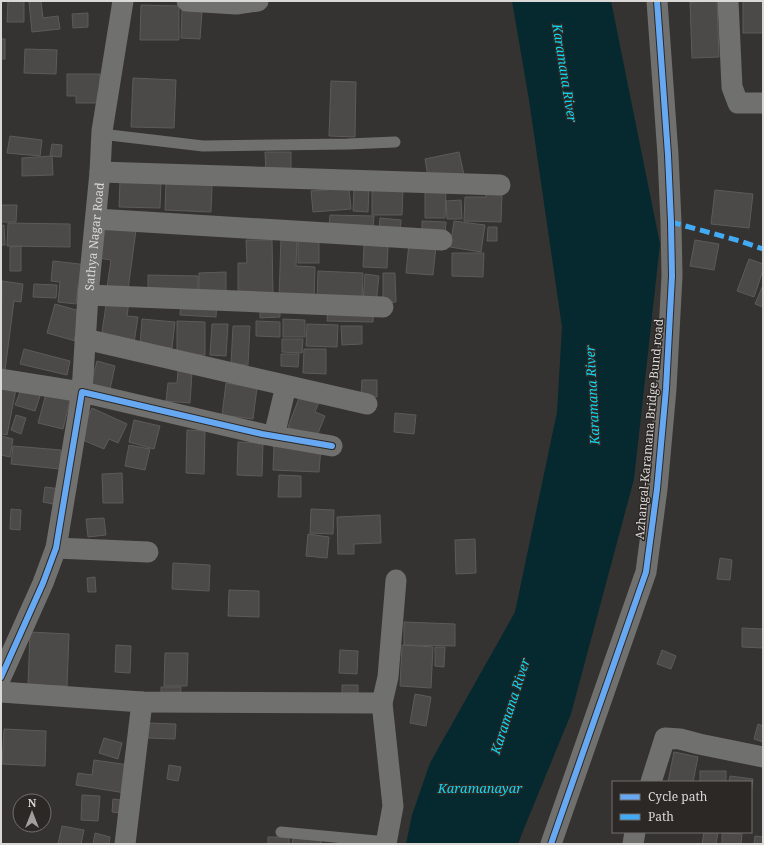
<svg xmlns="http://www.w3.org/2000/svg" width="764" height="845" font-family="'Noto Serif',serif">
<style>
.water{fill:#05292e}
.building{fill:#4c4a48;stroke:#5d5b5a}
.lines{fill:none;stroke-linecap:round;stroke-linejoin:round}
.lane{stroke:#70706f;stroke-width:11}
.street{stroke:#70706f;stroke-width:21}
.quiet{stroke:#42abf6;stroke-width:5;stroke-dasharray:10 5;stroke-linecap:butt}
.cycleway-casing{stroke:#2c2826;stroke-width:8}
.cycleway{stroke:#66a8f1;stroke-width:6}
.labels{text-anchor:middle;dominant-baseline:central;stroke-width:3;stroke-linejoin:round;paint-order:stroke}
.street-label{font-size:12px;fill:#dbd9d7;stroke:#2c2826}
.water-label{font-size:13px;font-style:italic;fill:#0ed9f3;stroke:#2c2826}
</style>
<rect width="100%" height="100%" fill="#353331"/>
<path class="water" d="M512,1H611L660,244L634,479L571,714L523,831L518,844H406L412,815L430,763L515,612L557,412L562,327L529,100Z"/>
<g class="building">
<path d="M8,1H24V22H7Z"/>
<path d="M41,1L43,18L58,16L60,29L32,32L29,2Z"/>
<path d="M717,1L719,57L692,58L690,2Z"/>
<rect x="743" y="1" width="20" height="32"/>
<path d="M141,5L179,6V40H140Z"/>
<path d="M182,10L202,11L200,39L181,38Z"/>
<path d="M88,13V27L73,28L72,14Z"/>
<rect x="1" y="39" width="4" height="20"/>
<path d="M25,49L57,50L56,74L24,73Z"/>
<path d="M67,74H100L99,103H76V96H67Z"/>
<path d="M133,78L176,80L174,128L131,127Z"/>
<path d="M331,81L356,82L355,137L329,136Z"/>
<path d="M10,136L42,140L40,156L7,153Z"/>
<path d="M52,144L62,145L61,157L50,156Z"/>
<path d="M265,152H291V172L266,173Z"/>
<path d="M459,152L464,175L428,177L425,159Z"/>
<path d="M52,156L53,175L22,176V158Z"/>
<path d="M120,181L161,182L160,208L119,207Z"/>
<path d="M166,183L212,185L211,212L165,210Z"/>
<path d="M349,188L351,209L313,212L311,191Z"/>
<path d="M354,188L369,189L368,212L353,211Z"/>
<path d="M372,188L403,189L402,215H372Z"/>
<path d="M715,190L753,194L749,228L711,224Z"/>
<path d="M425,191H446L445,218H425Z"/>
<path d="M486,194H502L501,222L464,221L465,197H486Z"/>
<path d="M461,200L462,219H447L446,201Z"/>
<path d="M1,205H17L16,222H1Z"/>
<path d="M330,215L374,216L373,229L329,227Z"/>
<path d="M380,218L401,220L400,234L379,232Z"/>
<path d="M422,221L446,222L445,235H422Z"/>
<path d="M454,221L485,225L481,252L450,247Z"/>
<path d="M8,223L70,224V247L7,246Z"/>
<path d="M4,225L5,245H1V226Z"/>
<path d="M103,225L136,230L128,290L107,287L111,260L98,258Z"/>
<path d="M488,227H497V241H487Z"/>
<path d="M281,238L297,239L296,266L315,267L314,301L279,299Z"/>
<rect x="298" y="238" width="21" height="25"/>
<path d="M246,240H272L273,294H238V263H247Z"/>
<path d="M695,240L719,244L714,270L690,266Z"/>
<path d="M409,243L436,246L433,275L406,273Z"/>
<path d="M364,244L388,246L387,268L363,267Z"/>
<path d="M21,246V271H10V247Z"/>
<path d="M452,253H484L483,277L452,276Z"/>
<path d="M749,259L763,264V270L754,297L737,291Z"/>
<path d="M53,261L88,265L85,285H78L76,304L58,302L60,282L51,281Z"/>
<path d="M318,271L363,273L362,302L317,301Z"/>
<path d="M226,272V298H199V273Z"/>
<path d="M383,273H395L396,302L383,303Z"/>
<path d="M365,274L379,276L376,304L363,303Z"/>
<path d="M148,275L198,276V294L148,293Z"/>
<path d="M2,281L23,284L21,302L14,301L5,370H1Z"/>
<path d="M34,284L57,285L56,298L33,297Z"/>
<path d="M763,285V307L755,304Z"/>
<path d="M107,298L129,301L127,316L138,317L134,343L101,339Z"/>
<path d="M181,300L217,302L216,317L180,315Z"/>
<path d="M55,304L87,313L79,342L47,333Z"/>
<path d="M328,306L374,307L373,322L327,321Z"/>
<path d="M280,307V317L260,318V308Z"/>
<path d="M142,319L175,322L172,348L140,345Z"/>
<path d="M283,319L305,320V337H283Z"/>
<path d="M177,321L205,322V355L177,354Z"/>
<path d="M256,321L280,322V337L256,336Z"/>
<path d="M212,324H228L226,356L210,355Z"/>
<path d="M307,324L338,325L337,347L306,346Z"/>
<path d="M233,326H250L248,365L231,364Z"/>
<path d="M341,326H362V344L342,345Z"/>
<path d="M282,339H303L302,353L282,352Z"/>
<path d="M24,349L70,361L67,375L20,364Z"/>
<path d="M304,349H326V374L303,373Z"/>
<path d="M281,354H299L298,367L281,366Z"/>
<path d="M97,361L115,366L110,389L91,384Z"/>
<path d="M178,371L192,372L190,403L166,401L168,383H177Z"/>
<path d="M362,380H377V397L361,396Z"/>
<path d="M226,383L257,388L253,419L222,415Z"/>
<path d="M1,386L16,389L7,435L1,434Z"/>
<path d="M22,387L41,393L35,411L15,405Z"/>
<path d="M302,390L321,397L315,412L325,416L316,438L288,427Z"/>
<path d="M46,394L70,400L63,429L38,423Z"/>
<path d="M92,408L127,424L118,443L109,439L104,449L78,438Z"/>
<path d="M395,413L416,415L414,434L394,432Z"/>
<path d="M16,415L26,418L21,434L11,430Z"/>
<path d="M134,420L160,426L154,449L129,442Z"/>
<path d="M187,430L205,431L204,474L186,473Z"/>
<path d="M1,436L13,439L10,457L1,455Z"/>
<path d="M238,442L263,443L262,476L237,475Z"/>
<path d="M129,445L150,449L145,470L125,466Z"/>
<path d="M274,445L321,447L319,472L273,470Z"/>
<path d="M13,446L61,450L60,469L11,464Z"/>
<path d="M122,473L123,503H103L102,474Z"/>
<path d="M279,475L301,476V497H278Z"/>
<path d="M45,487L61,489L58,505L43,502Z"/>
<path d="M11,509L21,510L20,530L10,529Z"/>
<path d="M311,509L334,510L333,534L310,533Z"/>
<path d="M380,515L381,543L354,544V554H338L337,517Z"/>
<path d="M104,518L106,535L88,537L86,519Z"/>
<path d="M308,534L329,537L327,558L306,556Z"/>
<path d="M475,539L476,573L456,574L455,540Z"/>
<path d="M720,558L732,560L730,580L717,579Z"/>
<path d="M173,563L210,565L209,591L172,589Z"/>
<path d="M95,577L96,592H88L87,578Z"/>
<path d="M229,590L259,591V617L228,616Z"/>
<path d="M404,622L455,624V646L404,645Z"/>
<path d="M742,628L763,629V648L742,647Z"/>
<path d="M30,632L69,634L67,686L28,685Z"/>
<path d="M116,645L131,646L130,673L115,672Z"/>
<path d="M402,645L433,647L431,688L400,686Z"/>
<path d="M435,647H445L444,667L435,666Z"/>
<path d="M340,650L358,651L357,674L339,673Z"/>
<path d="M662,650L676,656L671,669L657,664Z"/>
<path d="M165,653H188L187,686H164Z"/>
<rect x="342" y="685" width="16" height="9"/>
<path d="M161,687H181L180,697L161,696Z"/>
<path d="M415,694L431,697L426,726L410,723Z"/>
<path d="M148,723L176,724L175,739L147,738Z"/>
<path d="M758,724L763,726V742L754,739Z"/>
<path d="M4,729L46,731L45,766L2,764Z"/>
<path d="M104,738L122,743L118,759L99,753Z"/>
<path d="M674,752L698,757L693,782H668Z"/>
<path d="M94,760L129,765L125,793L76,785L78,773L92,775Z"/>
<path d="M169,765L181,767L178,781L167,779Z"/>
<rect x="700" y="771" width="26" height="11"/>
<path d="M730,776L753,779L751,795V782H729Z"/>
<path d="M82,795L100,796L98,821L81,820Z"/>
<path d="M113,799L128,801L126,814L112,812Z"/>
<path d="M62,826L84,830L81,844H58Z"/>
<path d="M704,832H718L716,844H702Z"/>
<path d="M95,833L110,837L109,844H93Z"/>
<path d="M722,833L742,834L741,844H722Z"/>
<path d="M755,836L763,837V844H754Z"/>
<rect x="268" y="837" width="21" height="7"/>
<path d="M293,838L321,840V844H292Z"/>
</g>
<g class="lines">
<g class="lane">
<path d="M101,134L203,146L348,144L395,142"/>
<path d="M281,832L387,842"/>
</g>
<g class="street">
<path d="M187,1L236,4L258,1"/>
<path d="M728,1L732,87L738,103H763"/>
<path d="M100,172L500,185"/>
<path d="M96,219L442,240"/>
<path d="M88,295L383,307"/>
<path d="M85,339L367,404"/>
<path id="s1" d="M1,379L82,392L88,295L100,172L102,131L123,1"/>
<path d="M274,436L286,386"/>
<path d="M56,548L148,552"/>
<path d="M1,677L43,583L56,548L82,392L262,434L332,446"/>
<path d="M1,692L142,702L382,703"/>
<path d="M651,782L665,738L680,739L699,744L763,757"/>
<path d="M125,844L142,702"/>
<path d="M386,844L393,806L382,703L388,677L396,580"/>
<path d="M551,844L646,572L657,489L666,389L672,276L671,222L668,155L657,1"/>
<path d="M633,844L635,832"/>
</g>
<path class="quiet" d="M671,222L740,241L763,249"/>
<defs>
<g id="cycleway">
<path d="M1,677L43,583L56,548L82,392L262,434L332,446"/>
<path d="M551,844L646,572L657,489L666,389L672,276L671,222L668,155L657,1"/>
</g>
</defs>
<use href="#cycleway" class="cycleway-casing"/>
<use href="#cycleway" class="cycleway"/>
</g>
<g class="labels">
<g class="street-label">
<text stroke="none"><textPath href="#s1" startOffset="238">Sathya Nagar Road</textPath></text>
<text transform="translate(649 429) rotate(-85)">Azhangal-Karamana Bridge Bund road</text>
</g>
<g class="water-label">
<text transform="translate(565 73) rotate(81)">Karamana River</text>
<text transform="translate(592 395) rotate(-93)">Karamana River</text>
<text transform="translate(510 706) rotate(-72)">Karamana River</text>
<text x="480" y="788">Karamanayar</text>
</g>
</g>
<rect width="764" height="845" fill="none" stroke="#dbd9d7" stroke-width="4"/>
<rect x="612" y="781" width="140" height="52" fill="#2c2826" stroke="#726f6d"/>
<rect x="620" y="794" width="20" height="6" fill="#66a8f1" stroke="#726f6d"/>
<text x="648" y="801" font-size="12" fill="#dbd9d7">Cycle path</text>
<rect x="620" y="814" width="20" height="6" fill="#42abf6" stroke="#726f6d"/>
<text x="648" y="821" font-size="12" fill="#dbd9d7">Path</text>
<g transform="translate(32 813)"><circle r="19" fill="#2c2826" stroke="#726f6d"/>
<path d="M0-3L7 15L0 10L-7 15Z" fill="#a19f9d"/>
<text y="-6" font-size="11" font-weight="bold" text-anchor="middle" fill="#dbd9d7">N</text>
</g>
</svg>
